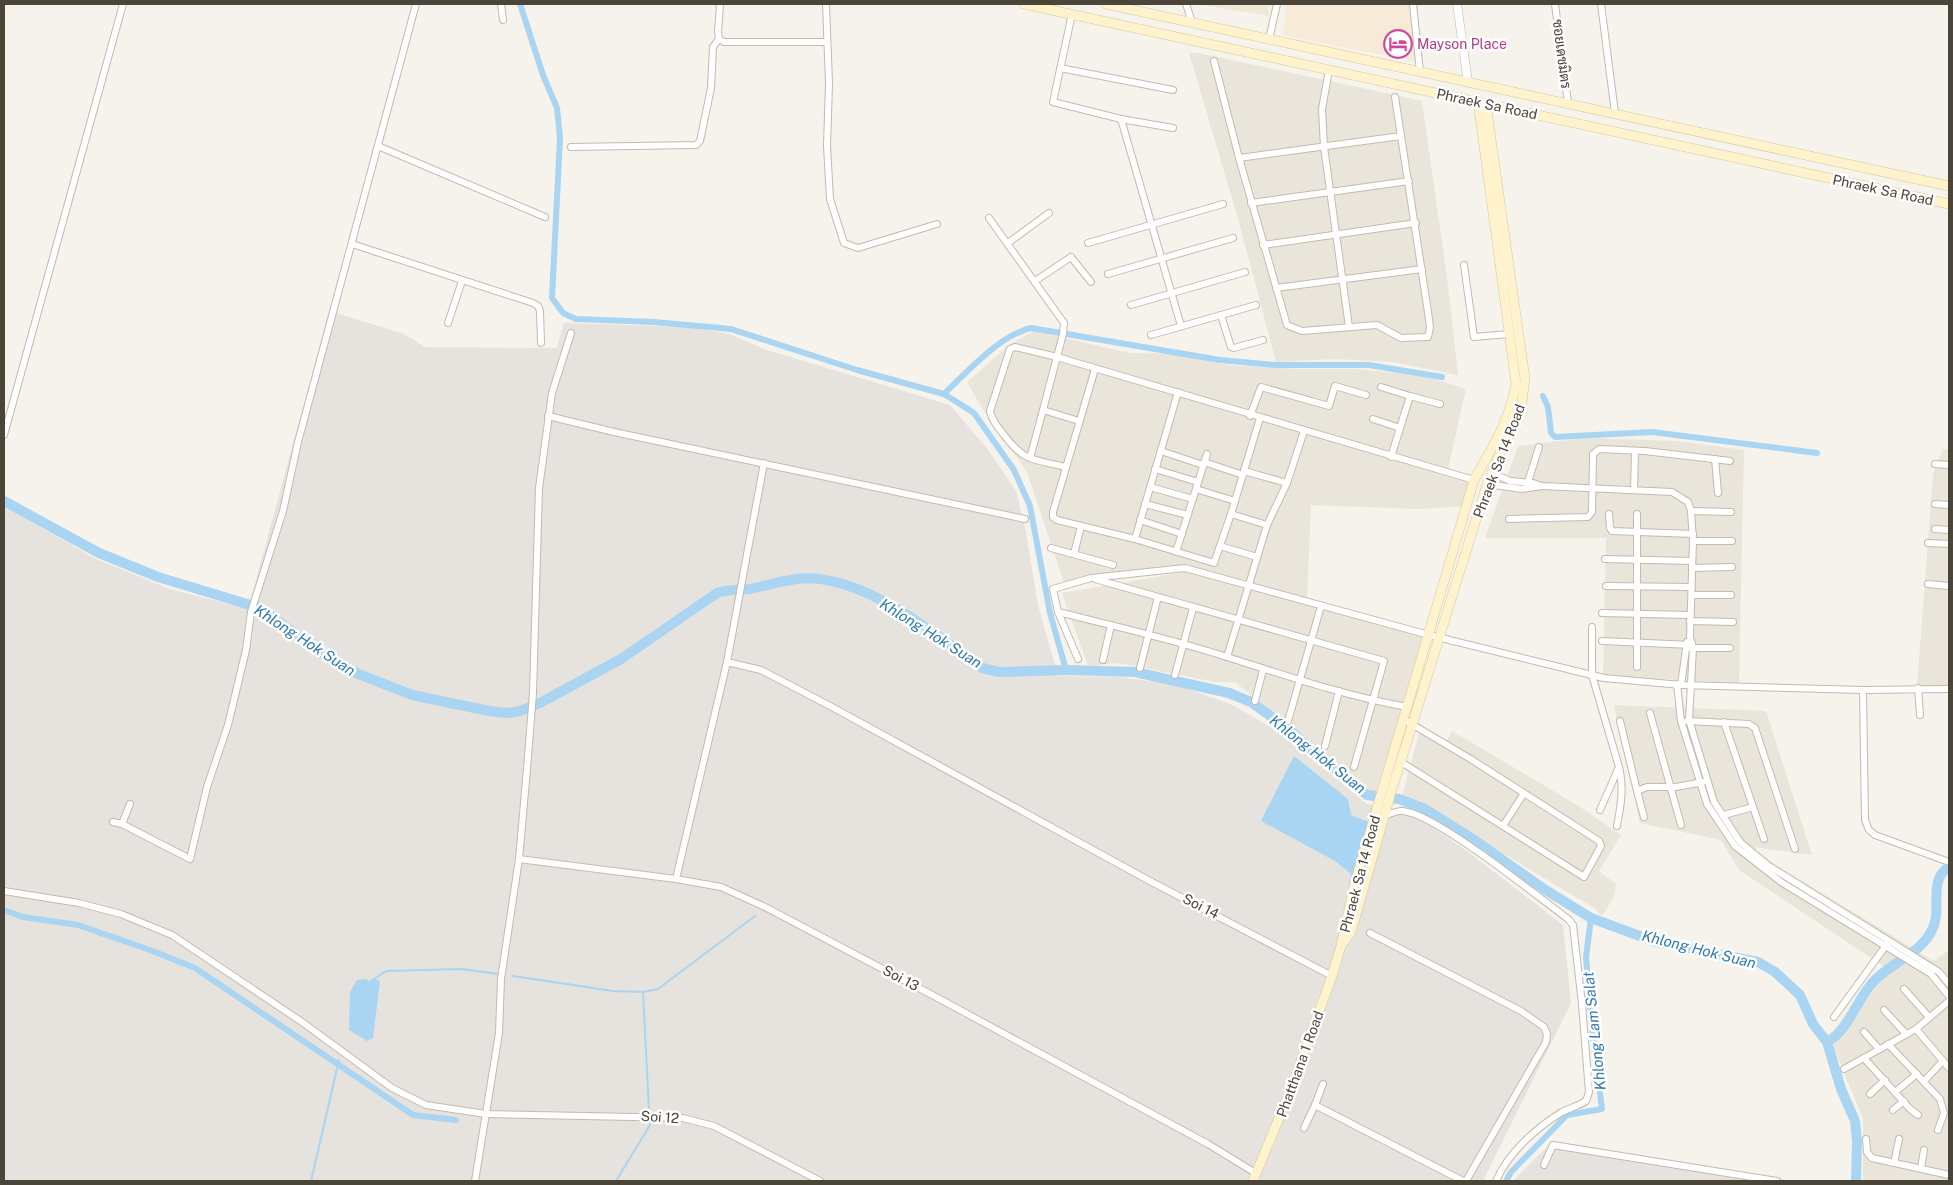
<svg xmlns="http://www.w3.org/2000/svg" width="1953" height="1185" font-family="'Public Sans',Sarabun,sans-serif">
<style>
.residential{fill:#eae5da}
.commercial{fill:#f7ead8}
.industrial{fill:#e6e2dd}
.education{fill:#efe8d6}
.water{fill:#a9d4f2}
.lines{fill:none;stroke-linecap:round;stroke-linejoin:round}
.stream{stroke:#a9d4f2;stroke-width:2}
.canal{stroke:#a9d4f2;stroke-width:6}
.river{stroke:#a9d4f2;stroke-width:10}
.minor-casing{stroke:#c2bbae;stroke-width:8}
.tertiary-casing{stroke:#c2bbae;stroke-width:9}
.secondary-casing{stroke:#d6c79b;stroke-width:10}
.minor{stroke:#fff;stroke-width:6}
.tertiary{stroke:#fff;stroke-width:8}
.secondary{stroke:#fff3cd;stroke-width:9}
.labels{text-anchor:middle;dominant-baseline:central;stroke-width:5;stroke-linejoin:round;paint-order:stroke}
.hotel-label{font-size:14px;fill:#b23c85;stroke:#fff;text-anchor:start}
.street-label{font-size:14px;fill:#4b4439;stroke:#fff}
.water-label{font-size:15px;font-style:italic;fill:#2e7ab2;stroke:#fff}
</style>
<rect width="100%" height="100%" fill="#f6f3ec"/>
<g class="residential">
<path d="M1189,53H1199L1422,101L1447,277L1458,375L1393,362L1336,359L1276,362L1239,222Z"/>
<path d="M1034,331L1129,353L1175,354L1227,365L1295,369H1359L1425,376L1466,389L1448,469L1474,478L1469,506L1417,509L1311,505L1307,600L1197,568L1064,583L1027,472L982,408L967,382L1009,345Z"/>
<path d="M1584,438L1678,441L1744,450L1739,683L1603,676L1606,538H1485L1518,446Z"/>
<path d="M1943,449H1949V690L1917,687L1933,474Z"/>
<path d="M1197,570L1427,634L1384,800L1356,781L1235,682H1215L1119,663L1088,666L1062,593Z"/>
<path d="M1614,705L1766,711L1812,855L1753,847L1771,862L1934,961L1949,950V1181H1863V1119L1833,1046L1879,983L1892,972L1739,870L1721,840L1640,823Z"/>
<path d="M1421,726L1446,741L1452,731L1577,805L1621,835L1599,871L1616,884L1614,897L1602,916L1594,908L1461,828L1402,797Z"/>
</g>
<path class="commercial" d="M1287,4H1415L1423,63L1283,35Z"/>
<g class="industrial">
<path d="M329,311L404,334L425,347L557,348L564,323L688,327L729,334L767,350L950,405L989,451L1016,491L1026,532L1038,605L1058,676L1120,677L1177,685L1230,704L1278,731L1367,804L1404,812L1428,824L1467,851L1563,925L1571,1003L1483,1181H4V506L96,559L170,589L248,609Z"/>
<path d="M1553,1141L1795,1181H1513Z"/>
</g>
<path class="education" d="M1203,4H1268L1269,16L1203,5Z"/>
<g class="water">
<path d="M1294,756L1348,799L1351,815L1369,822L1348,889L1351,874L1335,861L1261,821Z"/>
<path d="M373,978L380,981L373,1038L367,1041L349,1030L350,992L357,980L366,979L370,982Z"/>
</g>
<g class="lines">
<g class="stream">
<path d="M513,976L613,991L643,992L649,1111"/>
<path d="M370,982L386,971L461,969L499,974"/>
<path d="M643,992L658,989L755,916"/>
<path d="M311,1181L339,1060"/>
<path d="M616,1181L650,1125V1121"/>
</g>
<g class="canal">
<path d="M520,4L543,75L557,108L560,138L552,298L563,313L576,319L654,322L731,329L857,370L944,394L974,413L1014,470L1030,506L1050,613L1066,670"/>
<path d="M944,394C967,372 1000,335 1031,328L1220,360L1274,365H1369L1442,377"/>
<path d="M1543,396L1548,407L1551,433L1555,437L1652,432L1817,453"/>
<path d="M4,910L23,917L78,925L150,950L195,968L413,1115L456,1120"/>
<path d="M1506,1181L1511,1172L1567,1115L1602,1109L1593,1038L1586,957L1591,918"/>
</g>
<g class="river">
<path d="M4,501L99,553L158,577L260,608L323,654L356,673L412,695L489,711L508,713L520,711L540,703L621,659L717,593C730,588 742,591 755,588C768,585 782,581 796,579C860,571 934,634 982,668L1000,672L1066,670L1135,672L1229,693L1251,702L1291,731L1312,751L1367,795L1399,799L1425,809L1476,841L1544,889L1591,918L1653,941L1758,962L1775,972L1800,995L1813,1024L1827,1042L1841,1089L1855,1121L1857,1141L1856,1181"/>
<path d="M1827,1042C1849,1030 1857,998 1875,980C1893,962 1921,953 1932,930C1943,909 1927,881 1949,867"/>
</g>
<defs>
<g id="minor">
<path d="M501,4L503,20"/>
<path d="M720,4L718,32L719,39L724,42H826"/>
<path d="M826,4L829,83L827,146L830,199L844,243L858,248L937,224"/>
<path d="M1186,4L1192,22"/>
<path d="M1413,4L1420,72"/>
<path d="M1555,4L1568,103"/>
<path d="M1601,4L1615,113"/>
<path d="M1072,14L1053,102L1121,119L1181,326"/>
<path d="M1269,39L1277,4"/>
<path d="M1214,61L1239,158L1287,325L1302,331L1377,325L1401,338L1428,337L1430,327L1428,312L1395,97"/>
<path d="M1060,68L1173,90"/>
<path d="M1329,70L1322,109L1324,147L1349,327"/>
<path d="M1121,119L1173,128"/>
<path d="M378,146L545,217"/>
<path d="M571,147L696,145L700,141L711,88L713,47L719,39"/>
<path d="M1239,158L1401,136"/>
<path d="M1251,203L1409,181"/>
<path d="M989,218L1064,323L1063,334L1043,410L1079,421"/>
<path d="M1008,243L1049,213"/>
<path d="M1088,243L1223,204"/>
<path d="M352,244L533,303L538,306L540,311L541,343"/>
<path d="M1263,245L1416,223"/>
<path d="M1464,265L1474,337L1509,334"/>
<path d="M1108,274L1233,238"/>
<path d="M1035,281L1071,257L1091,282"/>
<path d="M1276,288L1422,269"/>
<path d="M1131,305L1245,272"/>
<path d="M1221,315L1231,347L1234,348L1263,340"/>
<path d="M448,323L462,281"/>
<path d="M1151,335L1256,305"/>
<path d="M1095,369L1053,512V517L1057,520L1135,539L1214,563L1231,514L1260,418"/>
<path d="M1381,387L1410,396L1391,457"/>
<path d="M1410,396L1440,404"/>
<path d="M548,416L614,432L1025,519"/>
<path d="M1250,416L1261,387L1329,406L1335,386L1366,395"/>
<path d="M1373,419L1400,428"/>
<path d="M4,435L123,4"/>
<path d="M1161,451L1203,465"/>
<path d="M1030,458L1043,410"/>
<path d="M1715,459L1718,493"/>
<path d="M1204,462L1243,475"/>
<path d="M1935,464L1949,465"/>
<path d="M1066,467C1034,459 1025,463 1004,435C998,427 992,421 990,411L1010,349L1015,347L1057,357L1474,480"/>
<path d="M1155,469L1198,482"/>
<path d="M1244,471L1287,483"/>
<path d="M1493,473L1510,481L1533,483L1542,486L1672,492L1688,502L1691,511L1693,541L1690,637L1693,648L1689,720L1714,802L1740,842L1769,866L1939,972L1949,984"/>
<path d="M1487,484L1522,489L1542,486"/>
<path d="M1527,485L1539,447"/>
<path d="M1150,487L1193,499"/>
<path d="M1196,489L1235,501"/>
<path d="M1634,490L1635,451"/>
<path d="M1145,504L1188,515"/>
<path d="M1935,504L1949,505"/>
<path d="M1691,511L1731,512"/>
<path d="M1231,514L1267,525"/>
<path d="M1609,514L1610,528L1612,531L1693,534"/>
<path d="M1509,519L1588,517L1592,512L1593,459V454L1599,449L1645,451L1730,461"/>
<path d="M1140,520L1182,534"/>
<path d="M1935,529L1949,530"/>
<path d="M1135,539L1178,392"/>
<path d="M1693,541H1732"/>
<path d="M1928,543L1949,544"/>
<path d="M1220,546L1257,557"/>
<path d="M1051,548L1113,565"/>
<path d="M1176,552L1207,454"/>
<path d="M1074,554L1081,526"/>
<path d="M1605,559L1692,561"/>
<path d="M1692,568L1732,567"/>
<path d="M1095,579L1384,661L1354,767"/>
<path d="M1928,584L1949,586"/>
<path d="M1606,586L1692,587"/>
<path d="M1692,595H1731"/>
<path d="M1058,612C1114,626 1172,639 1227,657C1287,676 1346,696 1407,707"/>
<path d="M1602,613L1690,615"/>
<path d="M1690,621L1733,622"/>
<path d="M1592,627V675L1619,767L1600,810"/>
<path d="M1602,641L1692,645"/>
<path d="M1689,648H1730"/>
<path d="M1227,657L1267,525L1287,483L1304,431"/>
<path d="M1078,659L1058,612L1053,589L1091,578L1185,568L1429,635L1604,678L1681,685L1863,690L1865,820L1869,830L1875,835L1949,862"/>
<path d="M1103,660L1111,625"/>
<path d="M727,662L761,670L832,707L1148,880L1332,976"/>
<path d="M1637,667V514"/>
<path d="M1140,668L1158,597"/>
<path d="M1175,675L1193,608"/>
<path d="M1677,684L1681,721L1707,804L1735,846L1781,882L1931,974L1949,996"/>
<path d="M1681,685L1687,642"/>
<path d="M1918,688L1920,715"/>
<path d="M1863,690L1949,689"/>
<path d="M1255,701L1263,670"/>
<path d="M1650,713L1681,825"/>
<path d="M1288,721L1321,606"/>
<path d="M1620,721L1637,791L1647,787H1676L1703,782"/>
<path d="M1687,721L1749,724L1755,728L1795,849"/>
<path d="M1724,722L1764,839"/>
<path d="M1325,746L1339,691"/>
<path d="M1401,762L1584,877L1601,846L1599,841L1469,758L1403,719"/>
<path d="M1637,791L1644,817"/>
<path d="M1724,815L1753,807"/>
<path d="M1384,816C1390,814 1398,810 1403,811C1436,814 1537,896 1568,919L1573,925L1582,1004L1589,1092L1586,1101C1578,1106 1570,1108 1562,1112C1536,1128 1508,1153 1496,1181"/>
<path d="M113,822L122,824L190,859L207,787L228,725L246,650L251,612L283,511L298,442L416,4"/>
<path d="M122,824L130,804"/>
<path d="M1503,826L1524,793"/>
<path d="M1617,826C1621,805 1624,788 1619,767"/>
<path d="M519,859L676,879L721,887L763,906L936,997L1208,1144L1257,1174"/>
<path d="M676,879L727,662L764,463"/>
<path d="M4,891L79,903L121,914L172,935L302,1022L392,1088L426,1105L486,1114L683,1118L714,1126L820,1181"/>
<path d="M1370,933L1521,1011L1544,1027L1547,1034L1546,1042L1466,1181"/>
<path d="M1904,989L1929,1017"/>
<path d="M1884,1010L1906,1034"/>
<path d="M1834,1017L1887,944"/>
<path d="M1916,1029L1949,1068"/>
<path d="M1864,1032L1879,1049"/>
<path d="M1888,1044L1940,1099L1944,1113L1938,1130"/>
<path d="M1864,1058L1910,1109L1918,1115"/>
<path d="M1844,1069L1916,1029L1949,1001"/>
<path d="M1924,1081L1943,1061"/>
<path d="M1895,1092L1917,1074"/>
<path d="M1870,1094L1885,1080"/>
<path d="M1315,1105L1323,1084"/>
<path d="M1893,1110L1904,1101"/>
<path d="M1304,1128L1315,1105L1463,1181"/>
<path d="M1866,1139L1867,1152L1872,1158L1949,1175"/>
<path d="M1894,1163L1899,1139"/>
<path d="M1544,1165L1553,1145L1758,1178"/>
<path d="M1921,1168L1924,1150"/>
<path d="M475,1181L499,1033L501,979L519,859L527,769L533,693L539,488L552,393L571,333"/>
<path d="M1758,1181V1178L1777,1181"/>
</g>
<path id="tertiary" d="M1457,4L1468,82"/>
<g id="secondary">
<path d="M1024,4L1949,204"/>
<path d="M1106,4L1949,186"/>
<path d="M1343,943L1351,932L1390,796L1487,484L1522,402L1525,379L1486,104"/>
<path d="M1253,1181L1289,1094L1332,976L1341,946L1354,886L1474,480C1491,450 1511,418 1516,383L1478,102"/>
</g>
</defs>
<use href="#minor" class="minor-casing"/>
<use href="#tertiary" class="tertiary-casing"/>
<use href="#secondary" class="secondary-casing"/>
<use href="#minor" class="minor"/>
<use href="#tertiary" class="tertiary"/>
<use href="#secondary" class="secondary"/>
</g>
<defs>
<symbol id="hotel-ring" viewBox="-11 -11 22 22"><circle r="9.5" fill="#fff" stroke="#d1479c" stroke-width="1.5"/><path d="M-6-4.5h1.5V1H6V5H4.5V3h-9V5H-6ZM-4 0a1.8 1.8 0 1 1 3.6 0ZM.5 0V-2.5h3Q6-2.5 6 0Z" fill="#d1479c"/></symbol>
</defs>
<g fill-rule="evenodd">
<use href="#hotel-ring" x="1382" y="28" width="32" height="32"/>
</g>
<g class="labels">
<g class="hotel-label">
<text x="1417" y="44">Mayson Place</text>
</g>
<g class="street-label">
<text transform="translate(1562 54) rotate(83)">ซอยเดชมิตร</text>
<text transform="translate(1487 104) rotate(12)">Phraek Sa Road</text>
<text transform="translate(1883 190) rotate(12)">Phraek Sa Road</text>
<text transform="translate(1499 461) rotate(-69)">Phraek Sa 14 Road</text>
<text transform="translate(1360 874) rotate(-75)">Phraek Sa 14 Road</text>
<text transform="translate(1201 906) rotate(27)">Soi 14</text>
<text transform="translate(901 978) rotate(28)">Soi 13</text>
<text transform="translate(1300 1064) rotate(-70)">Phatthana 1 Road</text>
<text transform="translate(660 1117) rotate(4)">Soi 12</text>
</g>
<g class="water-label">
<text transform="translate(931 633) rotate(32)">Khlong Hok Suan</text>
<text transform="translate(305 640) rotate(33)">Khlong Hok Suan</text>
<text transform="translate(1318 754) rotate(38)">Khlong Hok Suan</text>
<text transform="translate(1699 949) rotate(14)">Khlong Hok Suan</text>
<text transform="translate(1594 1031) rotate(-96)">Khlong Lam Salat</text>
</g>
</g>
<rect width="1953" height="1185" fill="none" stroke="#4b4439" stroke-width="10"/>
</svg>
